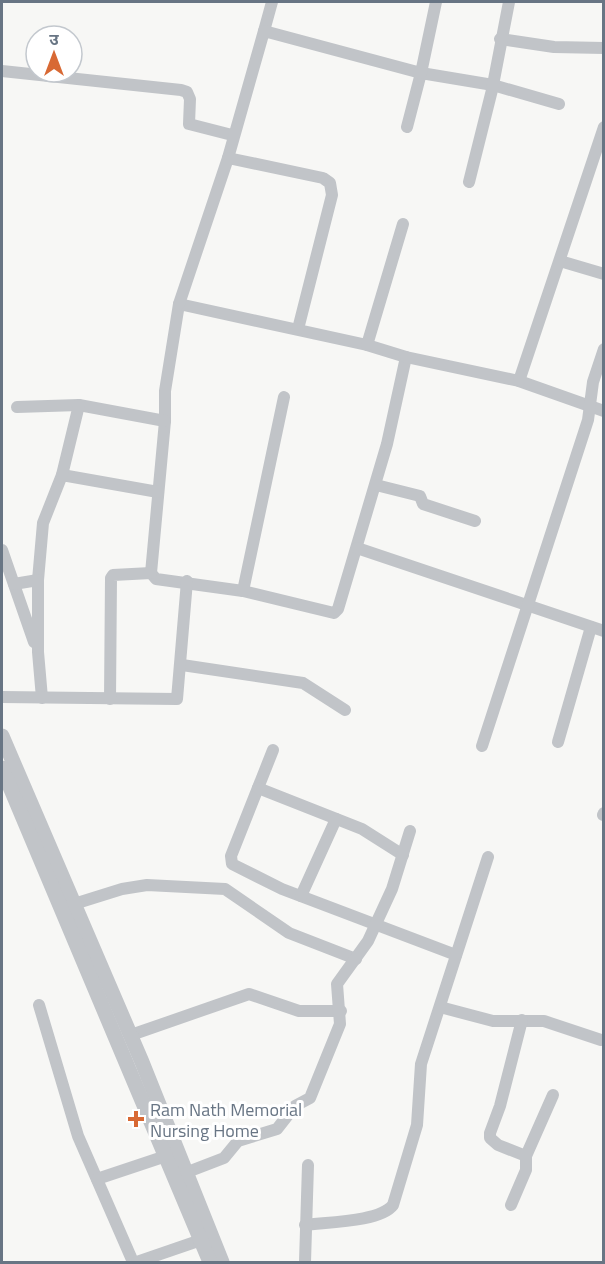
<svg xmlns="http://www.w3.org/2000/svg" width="605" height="1264" font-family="'Titillium Web','Noto Sans Devanagari',sans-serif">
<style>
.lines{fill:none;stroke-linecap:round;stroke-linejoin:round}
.minor{stroke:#c1c4c8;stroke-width:12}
.tertiary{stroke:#c1c4c8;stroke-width:15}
.poi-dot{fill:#d86934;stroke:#fff;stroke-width:2}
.labels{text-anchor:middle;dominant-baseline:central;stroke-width:6;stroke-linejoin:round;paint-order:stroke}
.poi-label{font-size:18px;fill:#687584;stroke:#fff;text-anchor:start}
</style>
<rect width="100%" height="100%" fill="#f7f7f5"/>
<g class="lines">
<g class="minor">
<path d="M264,31L272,2"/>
<path d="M500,39L554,47L604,48"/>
<path d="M2,71L181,90L187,92L190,99L189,124L232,135"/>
<path d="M407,127L421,73L493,85L559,104"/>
<path d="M228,158L264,31L421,73L436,2"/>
<path d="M469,182L492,90L509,2"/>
<path d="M560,261L604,274"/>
<path d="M179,304L367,345L406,357L387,444L338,609L334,613L243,591L156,579L151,573L165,421V391Z"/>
<path d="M179,304L228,158L323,178L330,183L332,195L298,329"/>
<path d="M367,345L403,224"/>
<path d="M406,357L519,381L604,411"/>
<path d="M519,381L604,127"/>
<path d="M17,407L79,405L165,421"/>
<path d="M62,475L158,492"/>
<path d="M376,485L420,496L423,504L475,521"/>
<path d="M357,548L604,631"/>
<path d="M2,550L34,642"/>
<path d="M38,580L43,523L62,475L79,405"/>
<path d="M14,584L38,580V652L42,698"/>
<path d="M243,591L284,397"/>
<path d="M182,665L303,683L345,710"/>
<path d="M2,697L177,699L187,581"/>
<path d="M110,699L111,578L113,575L151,573"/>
<path d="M558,742L591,627"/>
<path d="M482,746L588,420L593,382L604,349"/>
<path d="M273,750L231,856L232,864L282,889L456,955"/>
<path d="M258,788L362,829L403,855"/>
<path d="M603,815L604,813"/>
<path d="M301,896L336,819"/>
<path d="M74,904L122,889L147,885L225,889L289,933L356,959"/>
<path d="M39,1005L78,1136L133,1262"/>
<path d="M440,1007L493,1021H544L601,1040"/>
<path d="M131,1035L249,994L299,1011H341"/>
<path d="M526,1156L553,1095"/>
<path d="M185,1173L224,1158L238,1141L277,1129L295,1106L310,1098L340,1024L337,984L368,941L392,889L410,831"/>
<path d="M97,1179L166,1156"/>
<path d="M511,1205L526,1170V1156L498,1145L490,1138V1133L500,1106L522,1020"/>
<path d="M305,1225C327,1222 380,1222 393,1205L417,1125L421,1064L488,857"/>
<path d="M137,1262L201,1240"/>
<path d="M305,1262L308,1165"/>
</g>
<g class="tertiary">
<path d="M2,736L142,1062L222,1262"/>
<path d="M2,768L210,1262"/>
</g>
</g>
<path class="poi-dot" d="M133 1110h6v6h6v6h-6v6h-6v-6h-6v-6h6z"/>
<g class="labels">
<g class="poi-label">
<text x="150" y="1109">Ram Nath Memorial<tspan x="150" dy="21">Nursing Home</tspan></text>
</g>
</g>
<rect width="605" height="1264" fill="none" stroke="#687584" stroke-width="6"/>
<g transform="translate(54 54)"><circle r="28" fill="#ffffff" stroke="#c3c8ce" stroke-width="1.5"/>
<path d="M0-4.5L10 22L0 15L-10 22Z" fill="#d86934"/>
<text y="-9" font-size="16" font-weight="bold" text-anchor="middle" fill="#687584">उ</text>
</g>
</svg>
